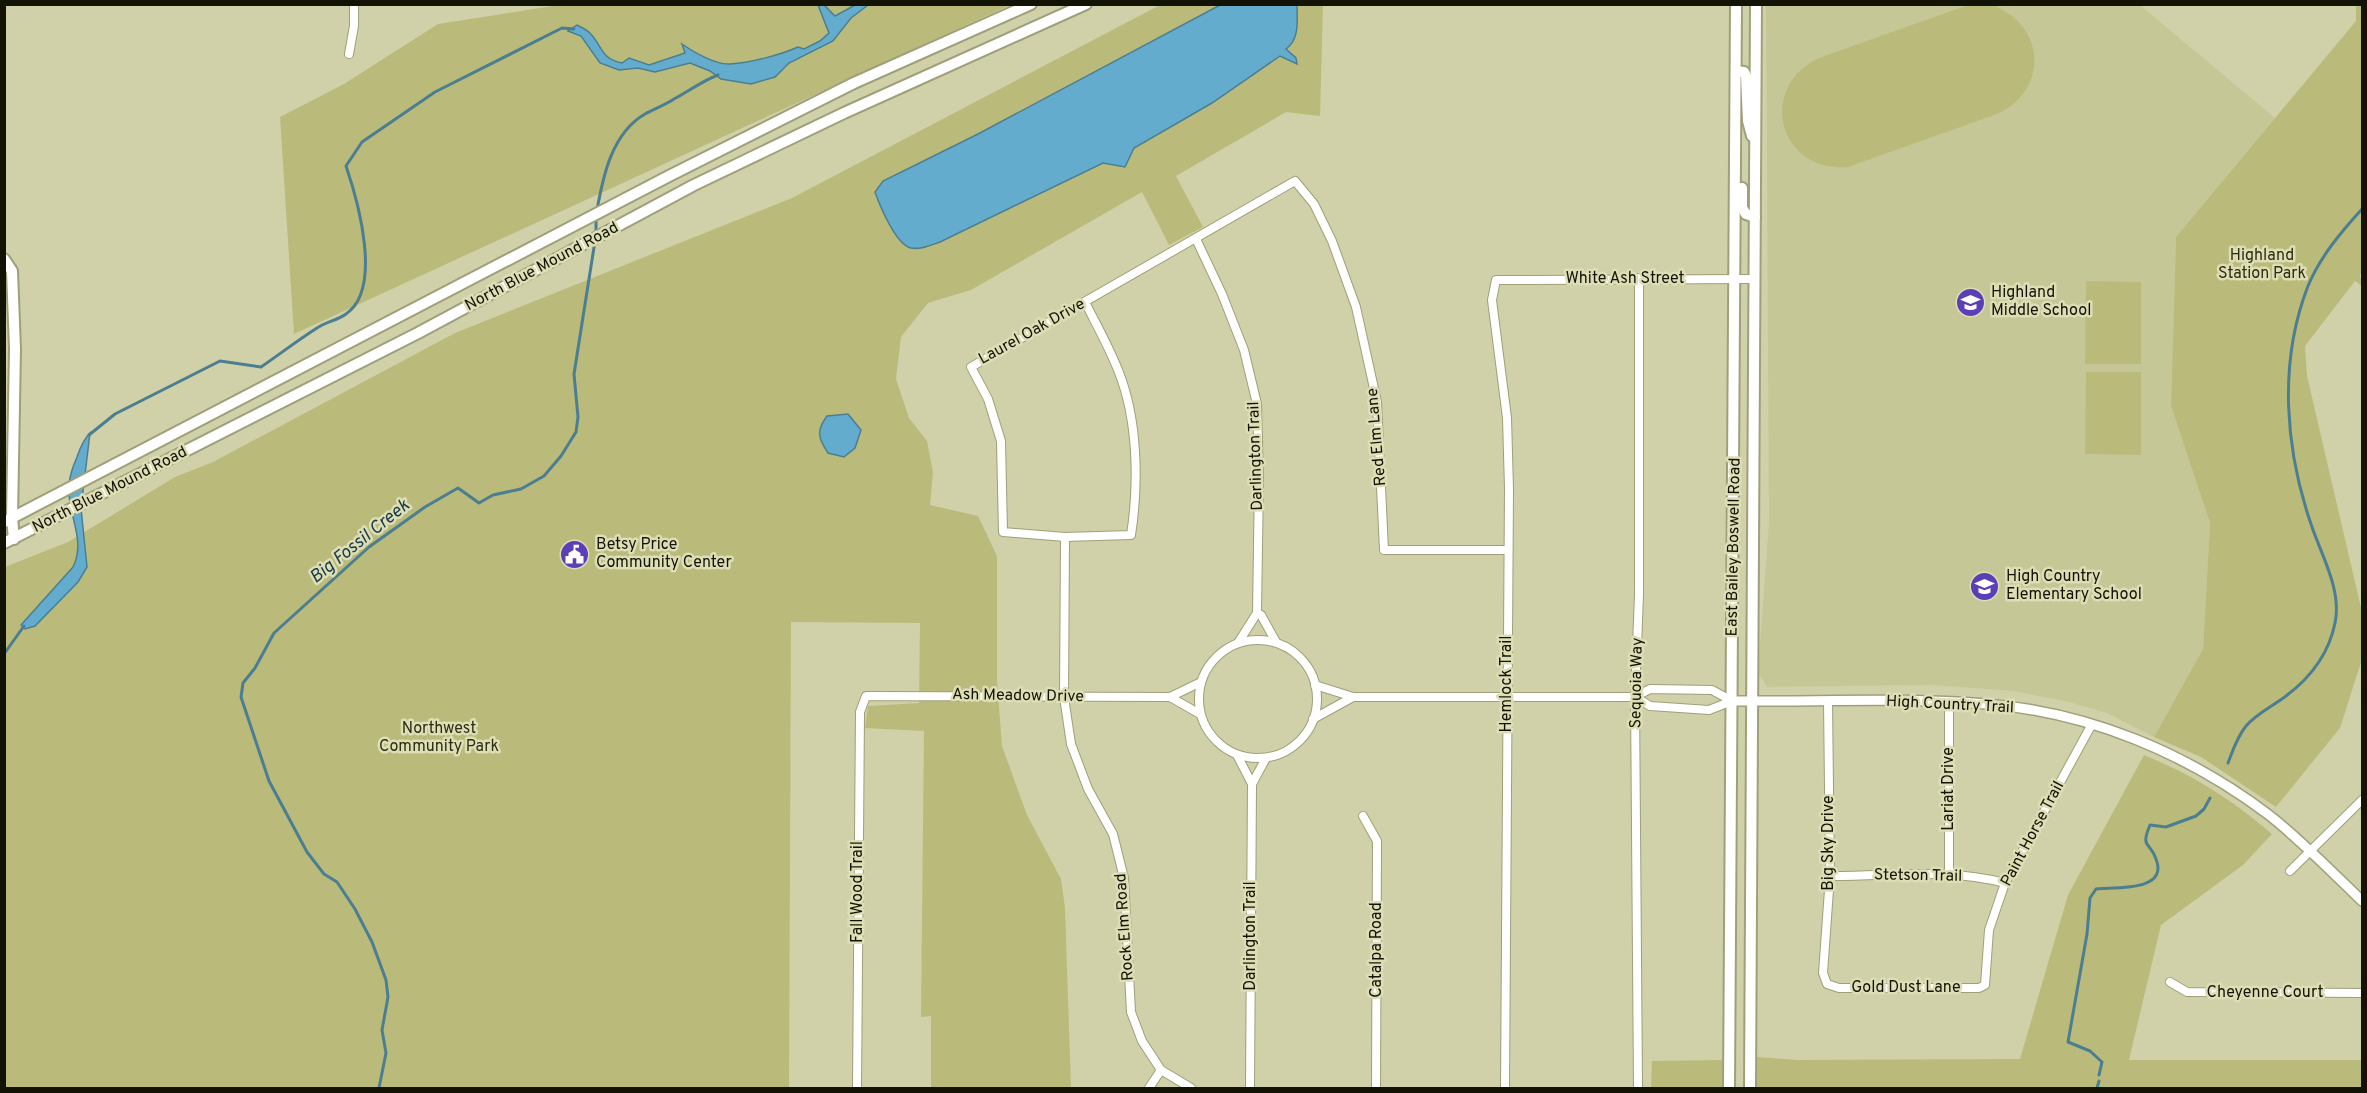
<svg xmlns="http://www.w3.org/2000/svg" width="2367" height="1093" font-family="Overpass,sans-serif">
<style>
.built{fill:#c6c797}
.green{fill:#babb7a}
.water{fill:#64accd;stroke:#4c7e91;stroke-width:1.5}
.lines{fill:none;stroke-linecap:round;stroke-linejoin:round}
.stream{stroke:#4c7e91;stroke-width:3}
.minor-casing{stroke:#9fa079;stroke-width:10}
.tertiary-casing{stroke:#9fa079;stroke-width:12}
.secondary-casing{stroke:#9fa079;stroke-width:14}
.minor{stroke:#fff;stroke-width:8}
.tertiary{stroke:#fff;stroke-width:9}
.secondary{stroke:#fff;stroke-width:10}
.labels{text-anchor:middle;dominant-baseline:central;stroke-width:5;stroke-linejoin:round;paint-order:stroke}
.park-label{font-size:16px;fill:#2d2d10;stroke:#dddeb5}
.street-label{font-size:16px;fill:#131305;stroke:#dddeb5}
.poi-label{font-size:16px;fill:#131305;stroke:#dddeb5;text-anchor:start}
.water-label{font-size:18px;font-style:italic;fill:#163847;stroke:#dddeb5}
</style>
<rect width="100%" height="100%" fill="#d0d1a9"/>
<path class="built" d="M1766,5H2140L2275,118L2176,237L2171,406L2210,523L2203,649L2154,737L2107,713L2065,701L2013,691L1932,685L1767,687L1758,673L1769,522Z"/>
<g class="green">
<path d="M559,5H1010L294,334L280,117L344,84L438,24Z"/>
<path d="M1160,5H1323L1320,116L1286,112L1176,176L1203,227L1169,245L1142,192L971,290L928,303L901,337L896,379L909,418L927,441L933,472L930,505L978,516L997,556V681L1002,746L1027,815L1061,879L1065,908L1071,1088H931V1016L921,1017L924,731L865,728L868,706L919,703L920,623L791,622L789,1088H5V567L68,542L175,477L213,462L455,333L792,198Z"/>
<path d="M1968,5C1975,4 1986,3 1992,5C2045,24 2050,90 1997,114L1848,167C1779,174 1756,87 1819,58Z"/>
<path d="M2356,5H2362V272L2360,275L2362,286L2355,281L2305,346L2307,376L2362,612V659L2340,728L2276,807L2201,757L2154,737L2203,649L2210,523L2171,406L2176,237L2356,21Z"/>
<path d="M2086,281L2141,282V364H2085Z"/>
<path d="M2086,372H2141V455L2085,454Z"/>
<path d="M2144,755C2195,776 2231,799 2272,834L2243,865L2161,925L2129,1060H2362V1088H1757V1057L1797,1060L2020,1059L2068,895Z"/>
<path d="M1725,1060L1724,1088H1651L1652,1061Z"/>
</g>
<g class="water">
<path d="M818,5H824L835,16L855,5H868L851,18L833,41L789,63L775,77L751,84L721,79L710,71L690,63L655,72L638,68L619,70L600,63L581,36L568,31L577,25C581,27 587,30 590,33C603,47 601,59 622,63L629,58L649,65L685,53L682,44C693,52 716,65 730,64C750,63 780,55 798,47L804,49L820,41L829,33Z"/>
<path d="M1220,5H1297C1297,20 1300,39 1286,49L1296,58L1297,64L1280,56L1212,103L1134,148L1125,167L1103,163L940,242C931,245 921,250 911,248C896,245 880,206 875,192L883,181L978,134Z"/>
<path d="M848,414L861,430L855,448L844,457L828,453C818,438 816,431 827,416Z"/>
<path d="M90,433L81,508L87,567L78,582L35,626L25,629L21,625L73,567C87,539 66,513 69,484C70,475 73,466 77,457C80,448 83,440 90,433Z"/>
</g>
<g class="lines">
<g class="stream">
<path d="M597,210C603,176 612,133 645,114C654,109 665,105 674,99C689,91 702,81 718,75"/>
<path d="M596,234V217"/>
<path d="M89,435L115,414L220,361L261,367C280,354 298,340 317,328C326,322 338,320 346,314C383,289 358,201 346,166L362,142L435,92L562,28L574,29"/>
<path d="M4,654L24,626"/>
<path d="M2228,763C2233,750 2237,737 2246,726C2256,714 2273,706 2286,696C2310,678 2329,653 2335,623C2342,591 2322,556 2312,527C2285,450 2278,363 2308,286C2320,257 2341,232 2362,209"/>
<path d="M2099,1075L2102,1062L2090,1051L2068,1042L2087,934L2090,898L2096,889C2115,887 2169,892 2156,859C2150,841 2140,849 2150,825L2166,827L2196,816L2204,809L2210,798"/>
<path d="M379,1088L386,1053L382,1030L388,997L386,980L372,942L355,909L337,882L324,874L307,852L269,781L241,697L243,683L255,668L274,633L369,547L425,507L458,488L479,503L493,495L521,489L544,476L561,456L576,432L578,417L574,374L595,241"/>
<path d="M2097,1088L2099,1081"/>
</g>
<defs>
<g id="minor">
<path d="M349,54L354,26V4"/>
<path d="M1196,239L1222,294L1244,350L1257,404L1259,480L1257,613L1238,643"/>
<path d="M1085,302C1096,324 1109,347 1118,370C1138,419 1139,483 1131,535L1065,537L1003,532L1001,441L988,399L971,367L1295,181L1314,204L1332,241L1356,307L1377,402L1384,550H1508"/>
<path d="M1065,537L1064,697L1071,744L1088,789L1113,834L1124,878L1131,1012L1142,1041L1161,1070L1191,1088"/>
<path d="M1257,613L1261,615L1276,642"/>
<circle cx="1258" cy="699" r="59"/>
<path d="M1315,685L1353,697H1635L1650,689L1712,690L1732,701"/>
<path d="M1170,697L1200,714"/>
<path d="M1635,697L1650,706L1709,710L1732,701"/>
<path d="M1828,701L1830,876L1823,973L1827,984L1839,988H1979L1985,985L1989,930L2005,883L2092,724"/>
<path d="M1313,719L1353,697"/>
<path d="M1237,755L1252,784L1250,1088"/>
<path d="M1252,784L1266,758"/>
<path d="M1363,816L1377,841L1376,1088"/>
<path d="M2290,871L2362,800"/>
<path d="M1949,875V702"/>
<path d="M1830,876C1887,876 1949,868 2005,883"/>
<path d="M2170,982L2187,992L2362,993"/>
<path d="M857,1088L860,712L866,696L1170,697L1201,682"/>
<path d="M1149,1088L1161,1070"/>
<path d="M1505,1088L1509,489L1507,418L1492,300L1496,280L1754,279"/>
<path d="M1638,1088L1635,697L1639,595V278"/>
</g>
<path id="tertiary" d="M1732,701C1816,702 1901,697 1986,704C2089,712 2187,753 2269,815C2302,841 2332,872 2362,901"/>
<g id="secondary">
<path d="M1736,71L1744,72L1746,76L1748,121L1752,136"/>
<path d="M1742,188V208L1746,214L1755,217"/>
<path d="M4,259L12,271L15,349L12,518L14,539"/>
<path d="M4,522L669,176L854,83L1031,4"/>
<path d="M4,543L418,333L694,185L844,113L1086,4"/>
<path d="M1729,1088L1736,4"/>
<path d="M1750,1088L1756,4"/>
</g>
</defs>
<use href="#minor" class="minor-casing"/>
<use href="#tertiary" class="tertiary-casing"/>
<use href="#secondary" class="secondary-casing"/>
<use href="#minor" class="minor"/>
<use href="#tertiary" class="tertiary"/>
<use href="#secondary" class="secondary"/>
</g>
<defs>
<symbol id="school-disc" viewBox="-11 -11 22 22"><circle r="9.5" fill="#5c3eb6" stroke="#dddeb5"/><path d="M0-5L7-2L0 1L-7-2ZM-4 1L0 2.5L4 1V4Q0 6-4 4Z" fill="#fff"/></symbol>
<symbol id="civic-disc" viewBox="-11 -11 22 22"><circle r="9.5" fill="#5c3eb6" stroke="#dddeb5"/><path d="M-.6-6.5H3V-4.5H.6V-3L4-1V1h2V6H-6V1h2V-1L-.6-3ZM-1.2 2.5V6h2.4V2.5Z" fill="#fff"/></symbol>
</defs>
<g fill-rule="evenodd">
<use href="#school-disc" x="1954" y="286" width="33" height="33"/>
<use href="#civic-disc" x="558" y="538" width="33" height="33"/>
<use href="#school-disc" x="1968" y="570" width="33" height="33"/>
</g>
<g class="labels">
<g class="park-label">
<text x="2262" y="256">Highland<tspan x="2262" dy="18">Station Park</tspan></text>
<text x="439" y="729">Northwest<tspan x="439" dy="18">Community Park</tspan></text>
</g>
<g class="street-label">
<text transform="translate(542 267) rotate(-28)">North Blue Mound Road</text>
<text x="1625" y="279">White Ash Street</text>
<text transform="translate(1032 332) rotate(-29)">Laurel Oak Drive</text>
<text transform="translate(1377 437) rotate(-95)">Red Elm Lane</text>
<text transform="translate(1256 456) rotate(-92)">Darlington Trail</text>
<text transform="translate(110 490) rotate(-27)">North Blue Mound Road</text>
<text transform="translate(1734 547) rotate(-89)">East Bailey Boswell Road</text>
<text transform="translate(1637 683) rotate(-89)">Sequoia Way</text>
<text transform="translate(1507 684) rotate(-90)">Hemlock Trail</text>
<text transform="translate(1018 696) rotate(1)">Ash Meadow Drive</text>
<text transform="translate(1950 705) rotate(3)">High Country Trail</text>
<text transform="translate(1949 789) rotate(-90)">Lariat Drive</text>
<text transform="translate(2033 834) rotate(-62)">Paint Horse Trail</text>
<text transform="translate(1829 843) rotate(-90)">Big Sky Drive</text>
<text transform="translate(1918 876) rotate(1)">Stetson Trail</text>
<text transform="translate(858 892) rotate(-90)">Fall Wood Trail</text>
<text transform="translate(1125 927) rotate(-94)">Rock Elm Road</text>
<text transform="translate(1251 936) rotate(-90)">Darlington Trail</text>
<text transform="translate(1377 950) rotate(-90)">Catalpa Road</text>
<text x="1906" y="988">Gold Dust Lane</text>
<text x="2265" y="993">Cheyenne Court</text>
</g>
<g class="poi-label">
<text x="1991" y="293">Highland<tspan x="1991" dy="18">Middle School</tspan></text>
<text x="596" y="545">Betsy Price<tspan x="596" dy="18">Community Center</tspan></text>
<text x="2006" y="577">High Country<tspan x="2006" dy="18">Elementary School</tspan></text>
</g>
<g class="water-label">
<text transform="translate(360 542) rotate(-39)">Big Fossil Creek</text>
</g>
</g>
<rect width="2367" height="1093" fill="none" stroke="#131305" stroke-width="12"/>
</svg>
